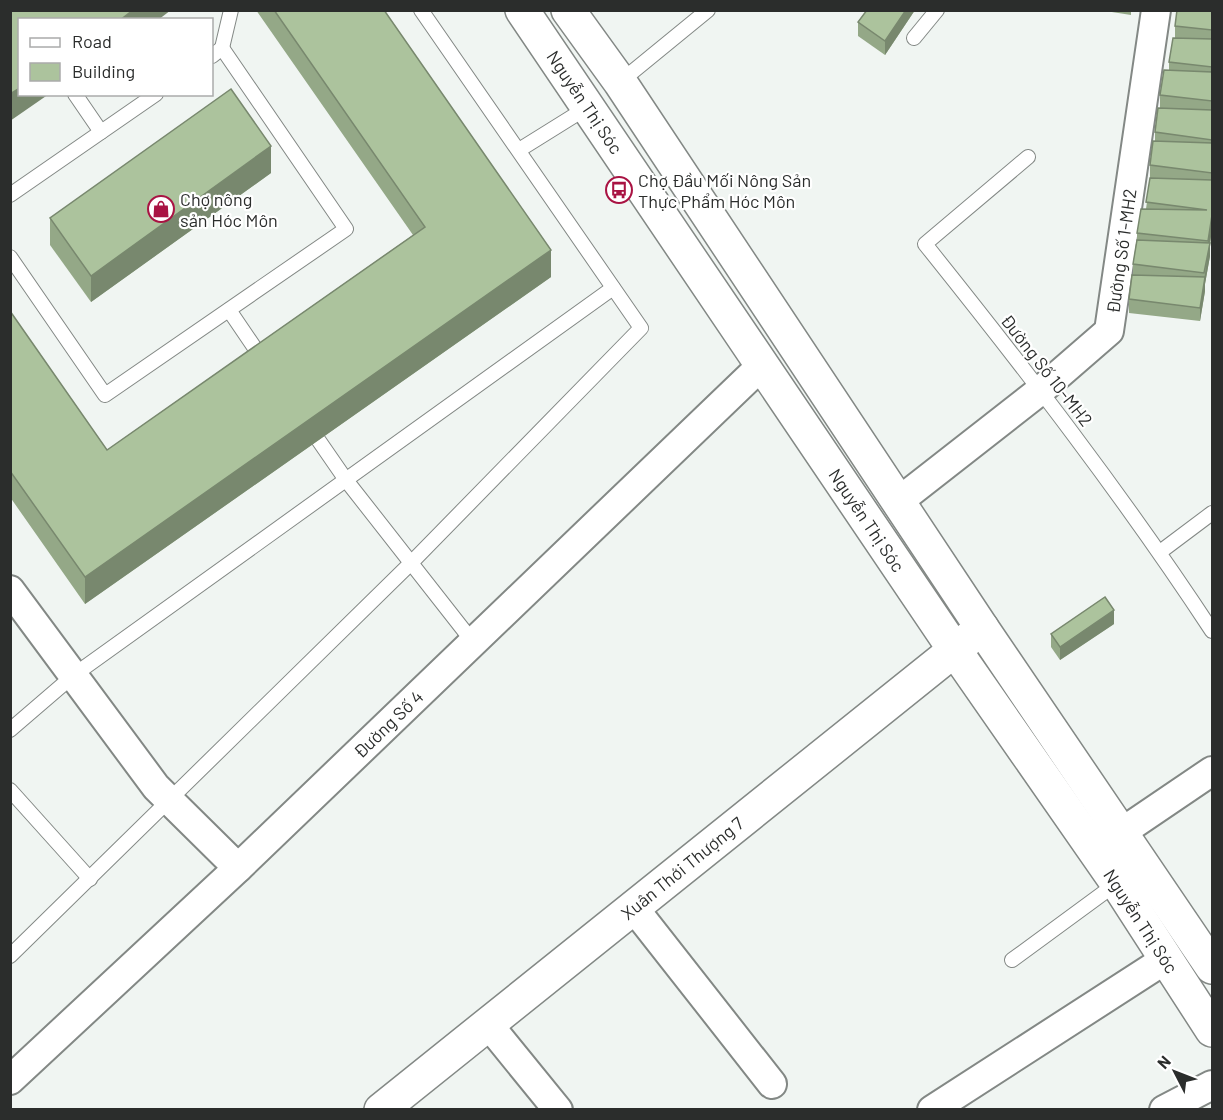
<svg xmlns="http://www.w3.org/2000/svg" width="1223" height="1120" font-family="Barlow,sans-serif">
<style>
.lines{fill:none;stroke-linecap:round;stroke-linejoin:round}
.service-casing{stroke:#838885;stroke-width:16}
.minor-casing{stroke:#838885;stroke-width:32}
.tertiary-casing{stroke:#838885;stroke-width:36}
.secondary-casing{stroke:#838885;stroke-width:36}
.service{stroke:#fff;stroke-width:14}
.minor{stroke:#fff;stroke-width:28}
.tertiary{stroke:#fff;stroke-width:33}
.secondary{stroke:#fff;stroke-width:33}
.wall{fill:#94a887}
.shaded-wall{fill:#78886e}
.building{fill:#acc39d;stroke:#78886e;stroke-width:1.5}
.labels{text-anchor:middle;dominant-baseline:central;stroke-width:4.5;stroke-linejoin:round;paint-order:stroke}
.street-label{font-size:18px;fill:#2b2d2c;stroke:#fff}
.poi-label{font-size:18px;fill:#2b2d2c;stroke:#fff;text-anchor:start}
</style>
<rect width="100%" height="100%" fill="#f0f5f2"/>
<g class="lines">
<defs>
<g id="service">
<path d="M914,38L937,10"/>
<path d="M212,56L222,48L231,10"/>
<path d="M620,82L708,10"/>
<path d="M75,94L101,132"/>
<path d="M519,150L588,107"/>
<path d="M1028,157L925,244C1026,370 1124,497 1212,631"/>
<path d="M10,195L156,94"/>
<path d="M10,257L105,395L346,229L222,48"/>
<path d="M229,310L263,360"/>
<path d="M308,425L346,480L473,642"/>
<path d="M1160,552L1212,513"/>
<path d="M10,730L74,675L613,288"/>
<path d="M10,790L90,879"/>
<path d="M10,956L411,563L641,328L421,10"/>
<path d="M1012,960L1117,883"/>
</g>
<g id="minor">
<path d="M899,501L1041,390L1109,331L1156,10"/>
<path d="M10,590L156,787L238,868"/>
<path d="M1122,832L1212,771"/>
<path d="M633,907L772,1084"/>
<path d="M488,1024L558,1110"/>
<path d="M10,1080L238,868L762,365"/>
<path d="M932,1110L1166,959"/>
<path d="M1164,1110L1212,1085"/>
</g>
<path id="tertiary" d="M381,1110L982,628"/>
<g id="secondary">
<path d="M522,10L954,649L1117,883L1212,1030"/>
<path d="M568,10L620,82L982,628L1212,967"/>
</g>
</defs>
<use href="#service" class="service-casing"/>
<use href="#minor" class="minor-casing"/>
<use href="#tertiary" class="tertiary-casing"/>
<use href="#secondary" class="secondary-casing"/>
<use href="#service" class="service"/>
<use href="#minor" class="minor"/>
<use href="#tertiary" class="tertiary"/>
<use href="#secondary" class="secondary"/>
</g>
<g class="wall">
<path d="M256,10H384L551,277L85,604L10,497V311L107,450L413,235Z"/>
<path d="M867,10H915L885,55L858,36V22Z"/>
<path d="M1099,10H1131V15Z"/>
<path d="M1212,10V229L1210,244V256L1205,284V291L1200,321L1129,313V299L1133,275V264L1137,241V233L1146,209L1150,179V165L1155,141V132L1160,108V95L1169,71V62L1175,38V26Z"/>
<path d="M271,173L91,302L50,245V218Z"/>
<path d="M1114,624L1060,660L1051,647V634Z"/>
</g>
<g class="shaded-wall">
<path d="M133,10H171L158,20H120Z"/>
<path d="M906,10H915L885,55V41Z"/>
<path d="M20,88V94H49L10,121V94Z"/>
<path d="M271,146V173L91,302V276Z"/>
<path d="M1212,215V229L1210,244V256L1205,284V291L1200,321V308L1208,253V241Z"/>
<path d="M551,250V277L85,604V577Z"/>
<path d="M1114,610V624L1060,660V647Z"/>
</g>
<g class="building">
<path d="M10,10H133L120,20H20V88L10,94Z"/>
<path d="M274,10H384L551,250L85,577L10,471V311L107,450L425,227Z"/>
<path d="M867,10H906L885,41L858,22Z"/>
<path d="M1177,10H1212V30L1175,26Z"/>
<path d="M1173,38L1212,39V67L1169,62Z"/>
<path d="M1164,70L1212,72V101L1160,95Z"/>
<path d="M231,89L271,146L91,276L50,218Z"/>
<path d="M1158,108L1212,110V140L1155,132Z"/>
<path d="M1153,141L1212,143V173L1150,165Z"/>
<path d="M1150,178L1212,180V215L1208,241L1137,233L1141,209L1207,210L1146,202Z"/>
<path d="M1137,240L1210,243L1204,273L1133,264Z"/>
<path d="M1132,275L1205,277L1200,308L1129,299Z"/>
<path d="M1105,597L1114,610L1060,647L1051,634Z"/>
</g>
<defs>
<symbol id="bus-ring" viewBox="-11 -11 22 22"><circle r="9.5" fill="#fff" stroke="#a91343" stroke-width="1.5"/><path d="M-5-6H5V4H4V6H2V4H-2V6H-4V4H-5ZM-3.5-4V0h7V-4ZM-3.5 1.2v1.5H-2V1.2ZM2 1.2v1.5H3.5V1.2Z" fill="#a91343"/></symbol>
<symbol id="shop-ring" viewBox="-11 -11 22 22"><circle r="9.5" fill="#fff" stroke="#a91343" stroke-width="1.5"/><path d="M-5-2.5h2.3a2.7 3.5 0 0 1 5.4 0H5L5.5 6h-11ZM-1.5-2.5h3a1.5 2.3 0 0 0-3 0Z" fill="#a91343"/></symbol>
</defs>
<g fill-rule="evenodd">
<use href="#bus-ring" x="604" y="175" width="30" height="30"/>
<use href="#shop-ring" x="146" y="194" width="30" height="30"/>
</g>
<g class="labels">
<g class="street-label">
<text transform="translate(585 102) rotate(56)">Nguyễn Thị Sóc</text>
<text transform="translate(1121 251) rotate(-82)">Đường Số 1-MH2</text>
<text transform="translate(1047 370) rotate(52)">Đường Số 10-MH2</text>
<text transform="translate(867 520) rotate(56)">Nguyễn Thị Sóc</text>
<text transform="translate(388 724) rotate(-44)">Đường Số 4</text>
<text transform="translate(682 868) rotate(-39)">Xuân Thới Thượng 7</text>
<text transform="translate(1141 921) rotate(57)">Nguyễn Thị Sóc</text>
</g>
<g class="poi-label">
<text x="638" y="180">Chợ Đầu Mối Nông Sản<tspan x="638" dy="21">Thực Phẩm Hóc Môn</tspan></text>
<text x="180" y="199">Chợ nông<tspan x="180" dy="21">sản Hóc Môn</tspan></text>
</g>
</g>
<rect width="1223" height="1120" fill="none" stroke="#2b2d2c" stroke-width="24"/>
<rect x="18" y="18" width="195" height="78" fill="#ffffff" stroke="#aaabab" stroke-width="1.5"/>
<rect x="30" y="38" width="30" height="9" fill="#ffffff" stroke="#aaabab" stroke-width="1.5"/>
<text x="72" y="48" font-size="18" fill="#2b2d2c">Road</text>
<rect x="30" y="63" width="30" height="18" fill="#acc39d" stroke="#aaabab" stroke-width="1.5"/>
<text x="72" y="78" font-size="18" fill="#2b2d2c">Building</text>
<g transform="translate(1175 1072) rotate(312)" stroke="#ffffff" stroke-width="4.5" paint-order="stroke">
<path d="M0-4.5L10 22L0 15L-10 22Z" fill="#2b2d2c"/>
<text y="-9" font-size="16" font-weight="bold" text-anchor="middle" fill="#2b2d2c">N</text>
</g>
</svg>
